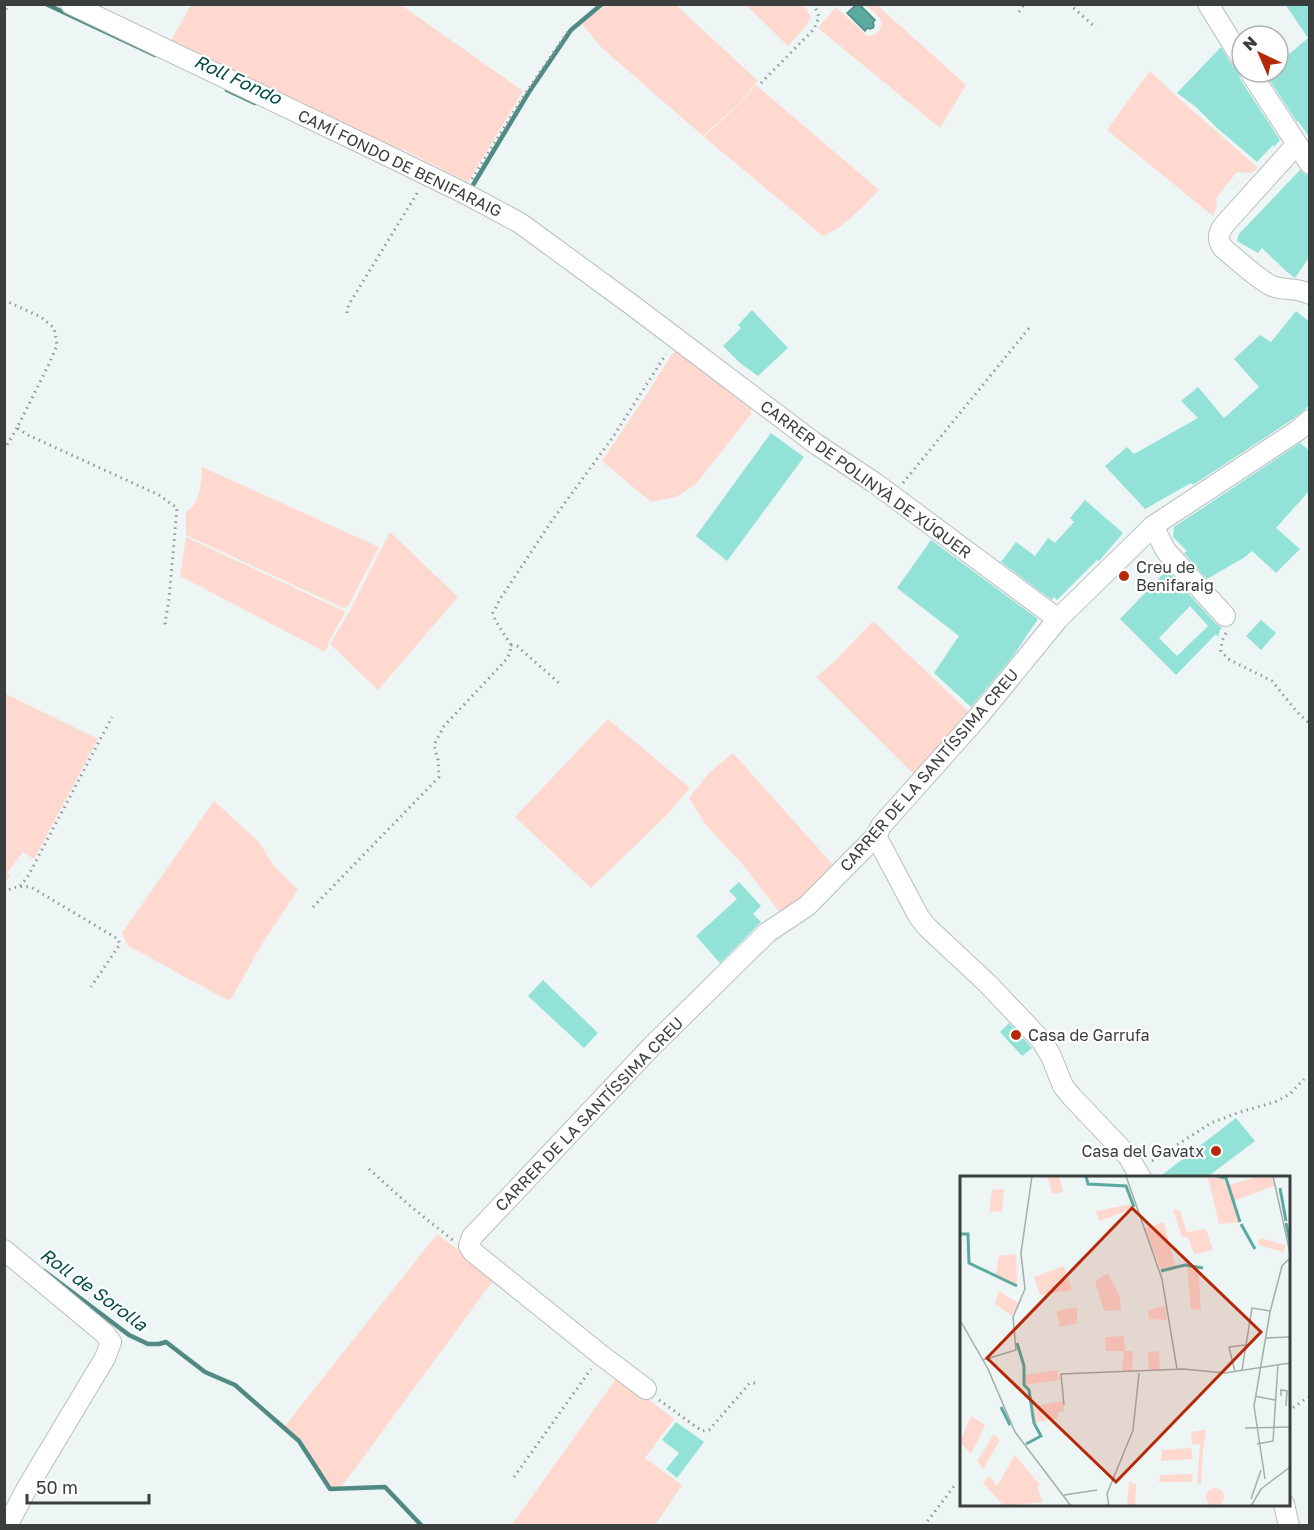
<svg xmlns="http://www.w3.org/2000/svg" width="1314" height="1530" font-family="'Golos Text',sans-serif">
<style>
.green{fill:#ffd8cf}
.water{fill:#5aaaa0;stroke:#508a82;stroke-width:1.5}
.lines{fill:none;stroke-linecap:round;stroke-linejoin:round}
.stream{stroke:#508a82;stroke-width:4.5}
.building{fill:#92e2d8;fill-rule:evenodd}
.minor-casing{stroke:#b7bfbe;stroke-width:22}
.path{stroke:#919896;stroke-width:3;stroke-dasharray:1.5 4.5;stroke-linecap:butt}
.minor{stroke:#fff;stroke-width:20}
.poi-dot{fill:#b52909;stroke:#fff;stroke-width:2}
.labels{text-anchor:middle;dominant-baseline:central;stroke-width:4.5;stroke-linejoin:round;paint-order:stroke}
.street-label{font-size:16px;fill:#3a3e3d;stroke:#fff}
.poi-label{font-size:16px;fill:#3a3e3d;stroke:#fff;text-anchor:start}
.water-label{font-size:18px;font-style:italic;fill:#004b45;stroke:#fff}
.inset-river{fill:none;stroke:#5aaaa0;stroke-width:3}
.inset-road{fill:none;stroke:#a5acab;stroke-width:1.5}
.view{fill:#b52909;fill-opacity:0.15;stroke:#b52909;stroke-width:3}
.inset-edge{fill:none;stroke:#3a3e3d;stroke-width:3}
</style>
<rect width="100%" height="100%" fill="#edf6f4"/>
<g class="green">
<path d="M606,4L676,5L758,81L739,103L703,136L602,48L582,24Z"/>
<path d="M191,5H401L523,91L468,182L406,151L367,136L170,42Z"/>
<path d="M746,5H804L811,17L806,26L788,46Z"/>
<path d="M866,5H877L966,85L940,128L818,28L836,7L867,36C873,36 877,34 880,29C886,19 872,11 866,5Z"/>
<path d="M1150,71L1175,95L1258,168L1251,173L1237,172L1216,198L1217,205L1213,216L1107,130Z"/>
<path d="M756,85L879,190C863,206 845,227 823,236L704,137L739,104Z"/>
<path d="M677,350L751,406V414L696,484L676,497L651,502L602,461L647,394L672,354Z"/>
<path d="M202,467L379,547L348,606L343,608L186,535V512C201,503 201,483 202,467Z"/>
<path d="M390,532L458,597L378,690L330,644L348,614Z"/>
<path d="M186,537L344,611L345,613L328,643V646L325,652L180,576Z"/>
<path d="M873,621L973,716L918,778L816,677L836,660Z"/>
<path d="M4,693L98,739L34,859L23,852L7,873L10,876L5,882Z"/>
<path d="M608,719L690,788L667,815L591,888L515,817Z"/>
<path d="M733,753L835,867L781,914L743,865L705,824L689,798L709,773Z"/>
<path d="M214,801L259,842L274,866L298,890L260,947L232,998L227,1000L127,945L122,933Z"/>
<path d="M437,1234L495,1278L345,1482L340,1487L331,1488L315,1464L302,1440L285,1426Z"/>
<path d="M618,1376L674,1419L645,1458L682,1485L655,1525L511,1526Z"/>
</g>
<path class="water" d="M856,5H860L875,20L873,22L874,26L873,28L870,29L867,28L865,31L847,13Z"/>
<g class="lines">
<g class="stream">
<path d="M46,4L155,55"/>
<path d="M227,90L255,103"/>
<path d="M470,190L529,92L571,30L602,4"/>
<path d="M44,1271L129,1335L148,1344H159L166,1342L205,1372L235,1385L299,1441L330,1489L385,1487L422,1526"/>
</g>
</g>
<g class="building">
<path d="M1285,4H1310V138L1298,121L1297,122L1264,72H1278V40L1288,55L1308,38Z"/>
<path d="M1221,47L1232,65L1238,70L1240,79L1280,140L1274,147L1273,145L1257,162L1216,127L1196,107L1177,93Z"/>
<path d="M1300,170L1304,174L1310,176V256L1295,278L1286,271L1262,248L1258,253L1237,241L1239,234Z"/>
<path d="M752,310L788,348L758,376L740,363L723,346L741,328L738,325Z"/>
<path d="M1296,311L1310,322V405L1306,408V409L1290,421L1193,485L1191,483L1145,509L1105,466L1127,447L1134,454L1198,418L1181,401L1198,387L1224,418L1259,387L1234,359L1260,335L1271,342Z"/>
<path d="M771,433L804,457L727,561L696,536Z"/>
<path d="M1300,443L1310,451V490L1276,528L1300,549L1276,573L1252,551L1245,557L1207,579L1184,553L1187,551L1173,537L1174,527Z"/>
<path d="M1085,500L1123,533L1099,561L1097,560L1057,600L1054,597L1052,600L1001,562L1016,542L1035,556L1048,538L1055,543L1074,522L1070,518Z"/>
<path d="M931,540L1038,619L1013,656L971,707L934,673L959,636L897,588Z"/>
<path d="M1167,570L1216,624L1222,628L1220,630L1218,637L1216,634L1176,675L1120,619ZM1190,606L1208,626L1177,656L1159,638Z"/>
<path d="M1261,620L1276,633L1261,650L1246,636Z"/>
<path d="M739,882L761,906L753,914L761,922L720,963L696,936L737,899L729,891Z"/>
<path d="M543,980L598,1033L584,1048L528,996Z"/>
<path d="M1009,1023L1032,1048L1022,1056L1000,1032Z"/>
<path d="M1236,1118L1255,1141L1206,1178H1158Z"/>
<path d="M676,1422L704,1442L677,1478L666,1469L679,1453L662,1440Z"/>
</g>
<g class="lines">
<defs>
<g id="minor">
<path d="M71,4L380,152L464,193L520,223L632,305L816,444L875,483L1058,619"/>
<path d="M1208,4L1242,59"/>
<path d="M1250,72L1310,164"/>
<path d="M1296,145L1224,225C1218,233 1217,240 1223,248C1234,257 1260,281 1272,286C1285,291 1296,287 1310,294"/>
<path d="M1153,526L1166,551L1225,616"/>
<path d="M876,836L919,917L927,927L988,984L1042,1041L1051,1056L1063,1086L1072,1097L1128,1156L1141,1178"/>
<path d="M4,1250L104,1333L111,1342L105,1358L27,1488L7,1526"/>
<path d="M646,1389L601,1355L473,1252L469,1246L472,1237L652,1046L768,932L807,906L876,836L881,826L978,717L1058,619L1153,526L1297,431L1310,420"/>
<path d="M1284,1504L1289,1526"/>
</g>
</defs>
<use href="#minor" class="minor-casing"/>
<g class="path">
<path d="M1069,4L1096,28"/>
<path d="M1019,12L1024,4"/>
<path d="M4,15L8,4"/>
<path d="M761,83L814,29L819,17L814,4"/>
<path d="M472,179L525,94L569,30"/>
<path d="M4,300L41,317L54,328L57,345L49,364L17,428L28,435L159,495L177,508L169,599L165,623L167,628"/>
<path d="M347,313V309L351,301L419,190"/>
<path d="M4,450L17,428"/>
<path d="M903,483L1030,327"/>
<path d="M1226,633L1222,641L1221,651L1228,659L1272,681L1297,712L1310,724"/>
<path d="M511,645L517,646L559,683"/>
<path d="M20,886L27,878L112,717"/>
<path d="M4,893C13,886 20,886 31,887L118,939L120,944L91,987"/>
<path d="M313,907L439,777L438,760L434,745L444,726L505,661L510,653L511,645L495,620L493,613L500,599L551,522L613,437L666,354"/>
<path d="M1152,1161L1211,1123L1240,1112L1275,1102L1290,1094L1304,1079"/>
<path d="M369,1169L409,1205L454,1241"/>
<path d="M659,1400L702,1431L709,1430L750,1383H756"/>
<path d="M1288,1411L1310,1396"/>
<path d="M514,1477L591,1369"/>
<path d="M924,1526L955,1485"/>
</g>
<use href="#minor" class="minor"/>
</g>
<g class="poi-dot">
<circle cx="1124" cy="576" r="6"/>
<circle cx="1016" cy="1035" r="6"/>
<circle cx="1216" cy="1151" r="6"/>
</g>
<g class="labels">
<g class="street-label">
<text transform="translate(400 163) rotate(26)">CAMÍ FONDO DE BENIFARAIG</text>
<text transform="translate(866 479) rotate(36)">CARRER DE POLINYÀ DE XÚQUER</text>
<text transform="translate(929 770) rotate(-49)">CARRER DE LA SANTÍSSIMA CREU</text>
<text transform="translate(589 1114) rotate(-46)">CARRER DE LA SANTÍSSIMA CREU</text>
</g>
<g class="poi-label">
<text x="1136" y="567">Creu de<tspan x="1136" dy="18">Benifaraig</tspan></text>
<text x="1028" y="1035">Casa de Garrufa</text>
<text x="1204" y="1151" text-anchor="end">Casa del Gavatx</text>
</g>
<g class="water-label">
<text transform="translate(238 79) rotate(25)">Roll Fondo</text>
<text transform="translate(94 1289) rotate(36)">Roll de Sorolla</text>
</g>
</g>
<g transform="translate(960 1176)">
<rect width="330" height="330" fill="#edf6f4"/>
<path d="M87,0H99L103,16L92,18ZM300,0H311L315,10L273,25L280,46L259,48L248,2H266L269,9ZM44,13L42,36L29,35L32,14ZM172,28L170,34L139,45L136,35ZM213,33L220,35L227,56L246,53L253,74L234,78L228,61H222ZM204,46L215,90L201,94L185,52ZM300,62L325,69L324,76L298,69ZM56,78L57,110L36,98L39,80ZM227,89L238,90L241,134L231,133ZM104,90L112,114L80,119L74,101ZM148,97L160,121L161,134L144,135L135,105ZM39,115L58,127L52,140L35,128ZM205,130L207,144L189,143L188,134ZM117,131V147L100,151L96,135ZM164,160L165,175H173L172,196H162L164,175H146L145,161ZM199,175L200,194L189,195L188,176ZM98,194L100,204L64,209L65,199ZM103,225L104,235L98,236V242L75,247L72,231ZM11,240L25,249L11,278L0,266ZM246,254L243,274L241,308L237,307L240,269L232,268L231,256ZM34,258L40,264L23,293L17,285ZM231,272L233,283L201,285L202,274ZM55,279L80,309L77,311L83,326L44,330L23,307L29,300L37,310ZM233,298L231,306H199L200,299ZM169,306L176,308L175,330H167ZM246 321a9 9 0 1 1 18 0a9 9 0 1 1-18 0Z" fill="#ffd8cf"/>
<path class="inset-river" d="M126,0L128,8L166,10L174,31M257,0L266,2L280,46M320,12L326,45M326,47L330,67M281,48L295,73M0,58H8L9,87L57,110M201,95L225,89L243,92M57,167L64,190V209L69,214L74,247L81,260L66,268M41,231L50,249"/>
<path class="inset-road" d="M166,0L202,103L217,193M313,0L330,77M0,144L28,193L55,256L111,330M305,162L330,161M23,184L56,174L53,141L65,113L61,77L72,0M282,194L292,132L310,135M275,196L269,171L286,169M295,220L315,224M321,220V214L327,215L326,230M104,229L101,198L223,193L265,197L330,187M285,252L330,251M297,268L313,265L318,188M305,303L294,230L310,136L322,90L330,82M104,319L137,314M291,323L301,294M149,330L147,318L173,254L179,197M291,330L301,313L330,291"/>
<path class="view" d="M172,32L301,156L156,306L27,182Z"/>
<rect width="330" height="330" class="inset-edge"/>
</g>
<rect width="1314" height="1530" fill="none" stroke="#3a3e3d" stroke-width="12"/>
<g transform="translate(1260 54) rotate(316)"><circle r="28" fill="#ffffff" stroke="#b0b2b1" stroke-width="1.5"/>
<path d="M0-4.5L10 22L0 15L-10 22Z" fill="#b52909"/>
<text y="-9" font-size="16" font-weight="bold" text-anchor="middle" fill="#3a3e3d">N</text>
</g>
<path d="M27 1494v9h122v-9" fill="none" stroke="#3a3e3d" stroke-width="3"/>
<text x="36" y="1494" font-size="18" fill="#3a3e3d" stroke="#ffffff" stroke-width="4.5" paint-order="stroke">50 m</text>
</svg>
